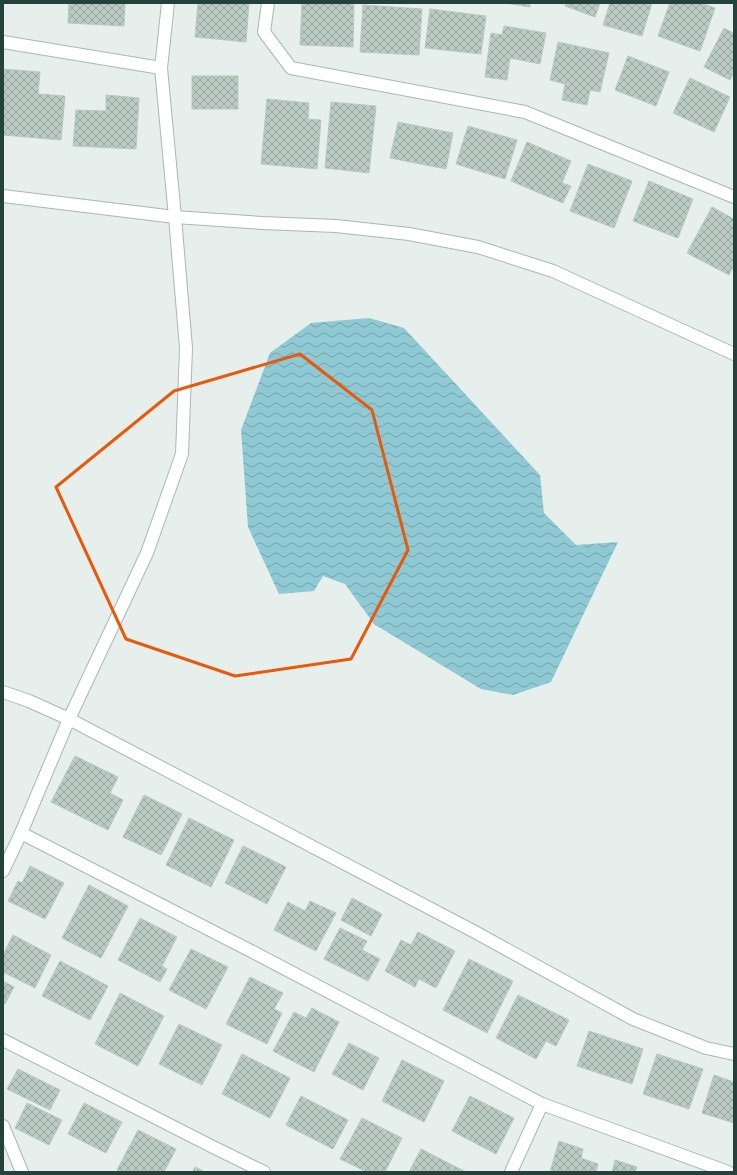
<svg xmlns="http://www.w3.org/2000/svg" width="737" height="1175" font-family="Karla,sans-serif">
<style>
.water{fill:url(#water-waves)}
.building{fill:url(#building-cross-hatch);stroke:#b8c9c2}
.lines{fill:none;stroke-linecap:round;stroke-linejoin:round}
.minor-casing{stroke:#a8b8b2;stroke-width:14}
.minor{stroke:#fff;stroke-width:12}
.marked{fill:none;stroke:#e8590c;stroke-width:3;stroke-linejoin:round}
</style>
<defs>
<pattern id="water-waves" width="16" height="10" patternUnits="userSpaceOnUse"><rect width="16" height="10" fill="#8ec9d4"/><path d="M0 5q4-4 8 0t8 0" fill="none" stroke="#74a5ad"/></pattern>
<pattern id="building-cross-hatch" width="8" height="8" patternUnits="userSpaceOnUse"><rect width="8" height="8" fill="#bbcac4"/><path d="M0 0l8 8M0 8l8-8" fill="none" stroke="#98a6a0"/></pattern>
</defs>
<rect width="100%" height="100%" fill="#e6efeb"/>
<path class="water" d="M369,318L404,328L540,475L544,513L576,545L618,542L551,682L513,695L481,689L374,624L345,584L323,576L314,591L279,594L248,527L241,430L270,353L311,323Z"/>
<g class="building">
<path d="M69,3H125L124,26L68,23Z"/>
<path d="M198,3H249L246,42L195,37Z"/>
<path d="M302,3H354L353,47L300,45Z"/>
<path d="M505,3H530V7Z"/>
<path d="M566,3H600L595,17L565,6Z"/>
<path d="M610,3H652L642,36L603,25Z"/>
<path d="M670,3H701L715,8L700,51L658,36Z"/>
<path d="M363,5L422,9L419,55L360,52Z"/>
<path d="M430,9L486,16L481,54L425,48Z"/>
<path d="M504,26L546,33L540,64L510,58L507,80L485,77L491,33L502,35Z"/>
<path d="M724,28L733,33L734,32V72L730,80L704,67Z"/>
<path d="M558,42L609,53L600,92L590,90L587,105L562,100L565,84L550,80Z"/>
<path d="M628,56L669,72L656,106L615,90Z"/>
<path d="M3,69L40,72L38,94L65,96L61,140L3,135Z"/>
<rect x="192" y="76" width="46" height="33"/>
<path d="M690,78L730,97L714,132L673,113Z"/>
<path d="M106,95L139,98L136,149L73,146L76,110L106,111Z"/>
<path d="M267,99L309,103L308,119L321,120L317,169L261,164Z"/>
<path d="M331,102L376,106L369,173L325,168Z"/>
<path d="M398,122L453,133L446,169L390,158Z"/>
<path d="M468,126L517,140L505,179L456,164Z"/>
<path d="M527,142L571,161L562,183L571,186L563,203L511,181Z"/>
<path d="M588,164L632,181L614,228L570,211Z"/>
<path d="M649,181L693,199L678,238L633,221Z"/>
<path d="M712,207L734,219V265L729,275L687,253Z"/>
<path d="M75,756L118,777L110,793L123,800L108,830L51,802Z"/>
<path d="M144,795L182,814L161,855L123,837Z"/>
<path d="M189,818L234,840L211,887L166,865Z"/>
<path d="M243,846L286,867L267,904L225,883Z"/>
<path d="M30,866L64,883L45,919L8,901L18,881L22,883Z"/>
<path d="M89,885L128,906L101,958L62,938Z"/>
<path d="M352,898L382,914L371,936L341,920Z"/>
<path d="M310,901L336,913L316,951L274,930L288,902L305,911Z"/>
<path d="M140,918L177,937L162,966L167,969L160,982L118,960Z"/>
<path d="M340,928L367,941L362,950L380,959L368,981L324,959Z"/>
<path d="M418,932L455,951L436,988L419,979L415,987L385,971L401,940L411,945Z"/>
<path d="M13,935L51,955L35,988L3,972V955Z"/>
<path d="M191,949L228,967L206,1009L169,990Z"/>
<path d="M469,959L513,981L487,1033L443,1010Z"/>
<path d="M60,961L108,986L90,1020L42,996Z"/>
<path d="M250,977L283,993L274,1009L282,1013L267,1044L226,1024Z"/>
<path d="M3,981L14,987L5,1004L3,1003Z"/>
<path d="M120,993L164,1016L138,1066L95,1044Z"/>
<path d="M518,995L569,1020L556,1046L546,1041L536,1059L496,1038Z"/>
<path d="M312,1008L339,1022L314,1072L273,1051L294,1012L306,1018Z"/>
<path d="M179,1024L222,1045L202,1085L159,1064Z"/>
<path d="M589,1031L643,1049L632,1084L577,1066Z"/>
<path d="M349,1043L379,1058L363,1090L332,1074Z"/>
<path d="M242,1054L290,1078L270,1118L222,1094Z"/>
<path d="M657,1054L703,1069L689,1109L643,1094Z"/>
<path d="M402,1060L444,1081L424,1122L382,1101Z"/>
<path d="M18,1069L60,1090L50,1110L7,1089Z"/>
<path d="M714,1075L734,1082V1123L702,1113Z"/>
<path d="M301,1096L348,1120L333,1149L286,1125Z"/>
<path d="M470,1096L514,1118L496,1154L452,1131Z"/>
<path d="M27,1103L62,1120L49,1145L15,1128Z"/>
<path d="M84,1103L122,1122L106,1153L68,1134Z"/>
<path d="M362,1118L402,1138L385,1172H367L340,1159Z"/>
<path d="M138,1130L176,1149L164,1172H121L117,1170Z"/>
<path d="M559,1141L583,1149L581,1158L598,1164L596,1172H550Z"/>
<path d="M421,1149L466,1172H409Z"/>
<path d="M615,1160L637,1167L635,1172H612Z"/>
<path d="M195,1167L205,1172H192Z"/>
</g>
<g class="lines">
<defs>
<g id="minor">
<path d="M268,3L264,32L291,68L525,112L734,197"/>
<path d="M3,42L161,68"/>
<path d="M3,196L175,217L262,223L336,226L409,234L478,247L553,271L734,354"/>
<path d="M3,692L29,701L69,719L475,932L633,1019L706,1048L734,1054"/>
<path d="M21,833L251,951L542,1104L728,1172"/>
<path d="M3,871L21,833L69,719L147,553L182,454L186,348L175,217L161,68L168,3"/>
<path d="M3,1040L215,1148L264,1172"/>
<path d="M3,1126L22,1172"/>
<path d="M511,1172L542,1104"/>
</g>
</defs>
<use href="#minor" class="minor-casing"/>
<use href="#minor" class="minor"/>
</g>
<path class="marked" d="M300,354L372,410L408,550L351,659L235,676L126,639L56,487L174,391Z"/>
<rect width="737" height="1175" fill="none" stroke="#24423a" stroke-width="8"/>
</svg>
